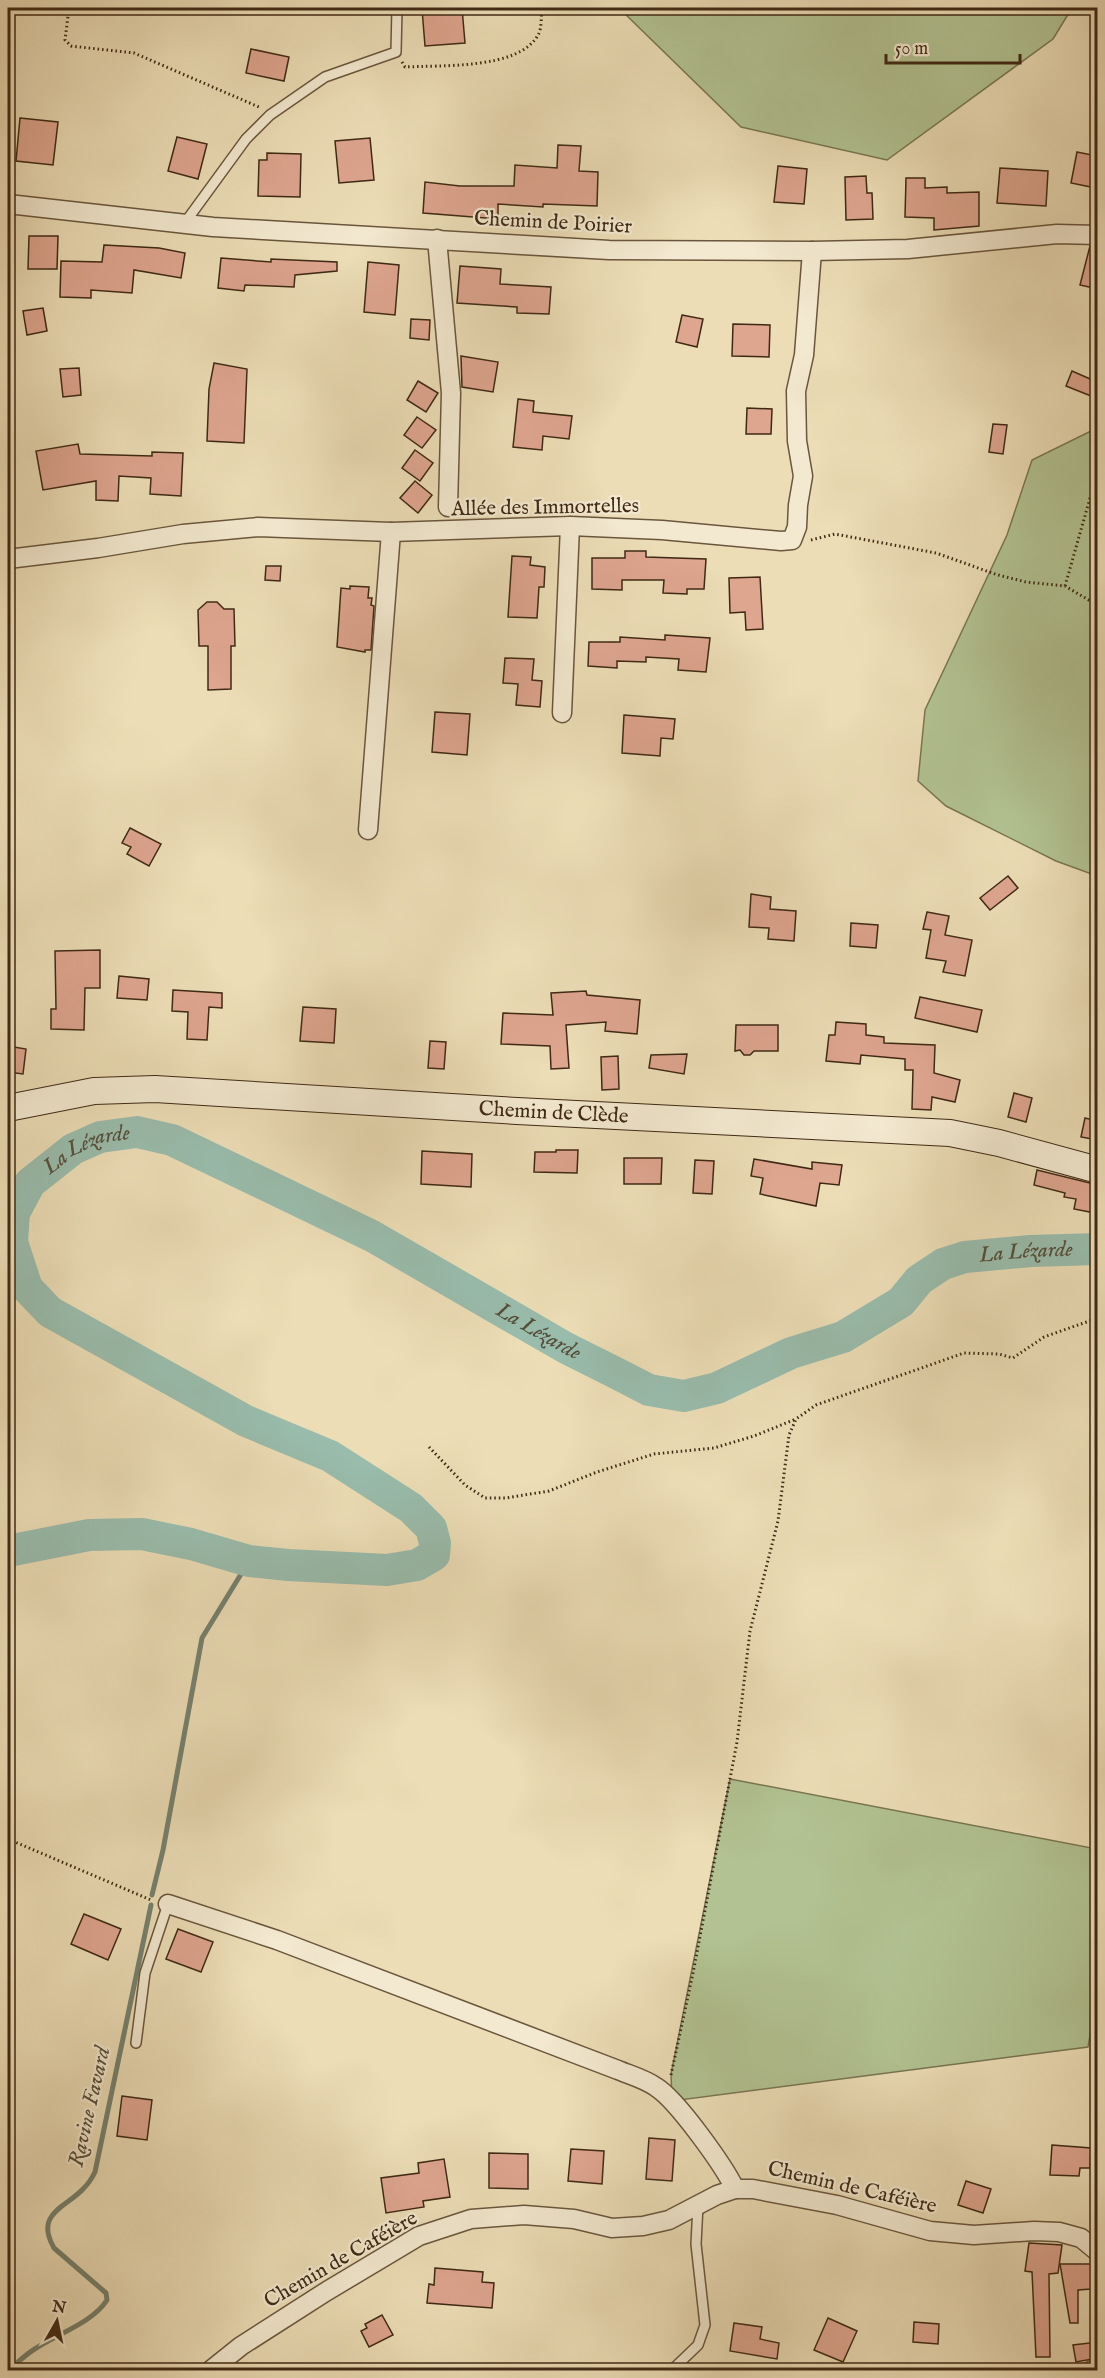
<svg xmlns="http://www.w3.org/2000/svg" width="1105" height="2378" font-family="'IM FELL English',serif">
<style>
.green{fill:#b2c292;stroke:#787653;stroke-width:1.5}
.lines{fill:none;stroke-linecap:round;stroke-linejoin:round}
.stream{stroke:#75816f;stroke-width:5}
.river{stroke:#99bcac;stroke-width:32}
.building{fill:#dea58f;stroke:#3f2914;stroke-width:1.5}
.service-casing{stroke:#6a563c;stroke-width:12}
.minor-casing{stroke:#6a563c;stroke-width:21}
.secondary-casing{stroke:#3f2914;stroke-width:28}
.path{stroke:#3f2914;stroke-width:3;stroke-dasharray:1.5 3;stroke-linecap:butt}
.service{stroke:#f3e9d0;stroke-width:9}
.minor{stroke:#f3e9d0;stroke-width:18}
.secondary{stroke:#f3e9d0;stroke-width:26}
.labels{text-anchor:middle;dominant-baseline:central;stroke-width:4.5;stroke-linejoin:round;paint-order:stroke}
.street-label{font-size:21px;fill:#3f2914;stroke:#f3e9d0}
.water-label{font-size:22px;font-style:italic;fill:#564e3a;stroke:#f3e9d0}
</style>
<rect width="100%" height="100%" fill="#ecddb6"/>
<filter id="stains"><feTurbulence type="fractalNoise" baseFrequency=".00333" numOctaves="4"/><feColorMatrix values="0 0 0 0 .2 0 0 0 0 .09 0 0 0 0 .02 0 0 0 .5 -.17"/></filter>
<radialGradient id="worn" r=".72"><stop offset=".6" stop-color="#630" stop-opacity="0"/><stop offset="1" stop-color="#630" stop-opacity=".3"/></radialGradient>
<g class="green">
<path d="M619,8H1072L1053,39L887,160L741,127Z"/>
<path d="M1097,428H1098L1097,876L1056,861L946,806L918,781L925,710L1007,535L1032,460Z"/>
<path d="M730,1779L1097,1849V1996L1088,2047L672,2101L671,2074Z"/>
</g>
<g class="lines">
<g class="stream">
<path d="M152,1895L163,1850L202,1638L249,1561"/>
<path d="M9,2370C18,2362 27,2353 38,2347C60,2333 93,2322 107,2300L106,2293L54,2248C34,2213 66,2208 84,2188C88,2184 92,2178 95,2172L151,1905"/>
</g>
<path class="river" id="s1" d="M8,1551L89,1535L142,1534L191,1544L249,1561L288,1565L387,1570L417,1565L434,1555L435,1543L431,1528L411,1508L330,1456L246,1421L50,1312L27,1288L12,1242L14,1213L30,1183L73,1149L100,1137L137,1132L172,1140L372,1236L566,1348L612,1371L649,1390L684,1396L717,1388L791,1353L843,1337L901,1302L919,1280L943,1264L965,1257L1031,1251L1098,1249"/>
</g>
<g class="building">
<path d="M441,8H462L465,43L425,46L422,9Z"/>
<path d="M251,49L289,57L284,81L246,73Z"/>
<path d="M20,118L58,122L53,165L16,161Z"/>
<path d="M177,137L207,144L198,179L168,171Z"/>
<path d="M370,138L374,180L339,183L335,141Z"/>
<path d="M558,145L581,146L579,171L598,172L597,206L543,204V207L498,204V219L423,213L425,182L460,186H514L515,165L557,168Z"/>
<path d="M1077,152L1097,156L1091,187L1071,183Z"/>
<path d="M267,153L301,154L300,197L258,196L259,160H267Z"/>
<path d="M778,166L807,169L804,204L774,202Z"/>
<path d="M1000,168L1048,171L1046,206L997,203Z"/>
<path d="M866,176L867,193H872L873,219L846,220L845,177Z"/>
<path d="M906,178H925V188L947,187V193L979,192V226L934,230V218L905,217Z"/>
<path d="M29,236H58L57,269H28Z"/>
<path d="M104,245L159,248L185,253L181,278L134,270L132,293L91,290V298L60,297L61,261L102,262Z"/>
<path d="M1090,246H1098V289L1080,285Z"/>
<path d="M221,258L271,262V259L337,262V271L295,275L294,287L245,285L244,291L218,288Z"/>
<path d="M368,262L399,265L395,315L364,312Z"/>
<path d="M460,266L501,269L500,284L551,287L549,314L517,313V307L457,303Z"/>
<path d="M43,308L47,331L27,335L23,311Z"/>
<path d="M682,315L703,319L697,347L676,342Z"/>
<path d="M411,319L430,320L429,340L410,338Z"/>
<path d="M733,324L770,325L769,357L732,356Z"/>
<path d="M461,356L498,362L493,392L462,387Z"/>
<path d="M214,363L247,369L244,443L207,441L209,389Z"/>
<path d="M79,368L81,395L63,397L60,369Z"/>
<path d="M1072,371L1097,382L1091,396L1066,386Z"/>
<path d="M418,381L438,393L426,412L407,400Z"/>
<path d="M518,399L534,401L533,412L572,416L569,439L543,436L542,450L513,447Z"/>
<path d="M747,408L772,409L771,434H746Z"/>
<path d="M417,417L436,430L422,448L404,435Z"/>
<path d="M993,424L1007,425L1003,454L989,452Z"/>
<path d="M78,444L80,454L152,456V452L183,453L181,496L150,494L151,478L119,476L118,501L96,500V481L43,490L36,451Z"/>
<path d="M415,450L433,463L420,481L402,468Z"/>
<path d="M415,481L432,495L418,513L400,498Z"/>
<path d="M625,551H646V557L706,559L704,589H687V594L663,593L664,580H622V590L592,589V558H625Z"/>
<path d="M512,556L531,557L530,565L545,567L544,587H539L537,618L508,617Z"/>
<path d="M266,566H281L280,581L265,580Z"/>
<path d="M760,577L763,629L746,630L745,612L730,613L729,578Z"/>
<path d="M350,586L369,587L368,598H372L371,605L374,606L371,650H365V652L337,647L341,588L350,589Z"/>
<path d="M207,602H217L224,609H234L235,646H231V689L208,690V646H199L198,610Z"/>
<path d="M665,635L710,638L706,672L678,670L679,659L646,657V662L617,661V668L588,666L589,642H620V637L665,640Z"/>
<path d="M505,658L534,659L532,680L542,681L540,707L516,705L518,684L503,683Z"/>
<path d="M435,712L470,714L467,755L432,752Z"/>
<path d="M624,715L675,719L673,739L661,738L660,756L622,753Z"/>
<path d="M130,828L161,844L149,866L127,854L131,847L122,843Z"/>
<path d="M1008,876L1018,888L990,910L980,898Z"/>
<path d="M751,894L771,897L770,909L796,911L794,941L768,939L769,928L749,927Z"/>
<path d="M927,912L949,916L945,935L972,940L965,976L943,972L946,961L926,958L931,930L923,929Z"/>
<path d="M851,923L878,925L876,948L850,946Z"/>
<path d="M100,950V988H85L84,1030L51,1029V1009H56L55,951Z"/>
<path d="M119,976L149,979L147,1000L117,998Z"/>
<path d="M173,990L222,993V1008L209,1007L207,1040L187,1039L188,1012L172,1011Z"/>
<path d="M586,991L587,995L640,1000L637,1034L605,1031L606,1022L566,1025L569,1068L551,1069L550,1046L501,1044L503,1013L553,1015L551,993Z"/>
<path d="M920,997L982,1010L977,1032L915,1018Z"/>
<path d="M303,1007L336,1009L334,1043L300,1041Z"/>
<path d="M836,1022L866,1024V1035L884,1037V1043L935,1045L934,1073L960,1080L955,1102L932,1097L931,1110L912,1109L913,1070H905V1059L861,1055L860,1064L826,1061L829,1035H835Z"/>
<path d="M736,1025H778V1051H754L750,1055H744L740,1050L735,1051Z"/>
<path d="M430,1041L446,1042L444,1069L428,1068Z"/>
<path d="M8,1046L26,1049L23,1074L8,1072Z"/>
<path d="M687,1054L684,1074L649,1068L651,1055Z"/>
<path d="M618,1056L619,1089L602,1090L601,1057Z"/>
<path d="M1014,1093L1032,1098L1026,1122L1008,1117Z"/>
<path d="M1085,1118L1098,1121V1140L1081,1137Z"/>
<path d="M556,1150H578L577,1173L534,1172L535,1152H556Z"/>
<path d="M422,1151L472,1154L471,1187L421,1184Z"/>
<path d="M624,1158H662L661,1184H624Z"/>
<path d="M754,1159L812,1169V1162L842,1165L839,1185L820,1183L816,1206L760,1194L763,1178L751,1176Z"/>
<path d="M695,1160L714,1161L712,1194L693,1193Z"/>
<path d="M1037,1170L1098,1185L1095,1213L1074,1209L1076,1199L1064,1197L1065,1193L1034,1185Z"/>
<path d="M84,1914L121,1929L108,1960L71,1944Z"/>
<path d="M178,1929L213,1942L201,1972L166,1959Z"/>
<path d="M122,2096L152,2100L147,2140L117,2136Z"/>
<path d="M649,2138L675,2140L672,2181L646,2179Z"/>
<path d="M1052,2145L1091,2148L1090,2168H1080L1079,2176L1050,2175Z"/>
<path d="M571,2149L604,2151L602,2184L568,2181Z"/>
<path d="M489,2153L528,2154V2189L489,2188Z"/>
<path d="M444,2159L450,2197L423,2201L424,2207L386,2213L381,2178L419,2173L418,2163Z"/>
<path d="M966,2181L991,2189L983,2213L958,2205Z"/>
<path d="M1029,2243L1062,2245L1058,2273L1049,2274L1050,2357H1036L1032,2272L1025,2271Z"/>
<path d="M1060,2264H1091V2289L1078,2290V2323H1070Z"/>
<path d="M435,2268L483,2272L482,2282L494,2283L492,2308L427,2303L429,2284L434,2285Z"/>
<path d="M382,2315L393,2335L369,2347L361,2331L367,2328L365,2324Z"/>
<path d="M828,2318L857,2331L843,2362L814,2350Z"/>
<path d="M914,2322L939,2324L938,2344L913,2342Z"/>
<path d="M734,2323L762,2327L760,2339L779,2343L777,2359L730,2351Z"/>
<path d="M1098,2342V2358L1076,2362L1073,2345Z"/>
</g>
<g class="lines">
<defs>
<g id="service">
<path d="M184,224L246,139L270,115L325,77L396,52L397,8"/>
<path d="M136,2043L145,1973L168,1904"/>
<path d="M672,2370L698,2345L705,2325L696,2244L698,2205"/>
</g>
<g id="minor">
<path d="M8,204L213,227L609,250L812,251L908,249L1057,234L1098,235"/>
<path d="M437,239L451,393L448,507"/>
<path d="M8,559L98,548L183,534L258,527L391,532L570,526L662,530L781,541L792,540L797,527L798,505L803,476L797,441L796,391L804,355L812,251"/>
<path d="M562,713L570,526"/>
<path d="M368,830L391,532"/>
<path d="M168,1904L277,1940L618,2070C630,2075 645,2079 656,2087C677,2100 724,2166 735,2189"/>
<path d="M211,2370L241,2346L327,2291L419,2236L471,2219L524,2215L574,2219L612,2228L643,2226L669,2220L717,2195L735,2189H753L837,2205L930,2231L974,2235L1034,2231L1059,2232L1081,2238L1098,2252"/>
<path d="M1092,2370H1098"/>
</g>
<g id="secondary">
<path id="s2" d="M8,1108L94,1091L155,1089L517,1111L950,1133L999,1143L1098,1170"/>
</g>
</defs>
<use href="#service" class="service-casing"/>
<use href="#minor" class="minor-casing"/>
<use href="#secondary" class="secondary-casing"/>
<g class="path">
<path d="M69,8L65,40L71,46L134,53L259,107"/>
<path d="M402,62L405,67C439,65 519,70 538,35C542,29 541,15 542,8"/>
<path d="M811,540L835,534L936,553L998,575L1026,582L1065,586L1092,602L1098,610"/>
<path d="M1065,586L1098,470"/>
<path d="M429,1447L465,1485L485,1498H506L549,1491L597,1472L654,1454L714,1448L754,1436L796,1419"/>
<path d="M8,1839L151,1900"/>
<path d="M671,2075L693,1973L737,1742L750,1631L778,1521L789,1435L796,1419L816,1405L964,1353L999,1354L1013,1358L1044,1337L1098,1318"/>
</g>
<use href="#service" class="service"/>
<use href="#minor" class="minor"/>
<use href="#secondary" class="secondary"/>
</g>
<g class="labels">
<g class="street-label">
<text transform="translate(553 223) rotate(3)">Chemin de Poirier</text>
<text transform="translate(545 508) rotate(-1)">Allée des Immortelles</text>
<text stroke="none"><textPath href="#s2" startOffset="548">Chemin de Clède</textPath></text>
<text transform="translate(852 2188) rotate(13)">Chemin de Caféière</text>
<text transform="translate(341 2260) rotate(-30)">Chemin de Caféière</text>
</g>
<g class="water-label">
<text stroke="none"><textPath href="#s1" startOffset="1114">La Lézarde</textPath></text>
<text stroke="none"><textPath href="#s1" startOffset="2158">La Lézarde</textPath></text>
<text stroke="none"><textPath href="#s1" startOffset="1618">La Lézarde</textPath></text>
<text transform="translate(90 2107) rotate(-77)">Ravine Favard</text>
</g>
</g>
<rect width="1105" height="2378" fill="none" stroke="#ecddb6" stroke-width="30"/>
<rect x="9" y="9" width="1087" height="2360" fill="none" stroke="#3f2914" stroke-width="3"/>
<rect x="15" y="15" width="1075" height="2348" fill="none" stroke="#3f2914" stroke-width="1.5"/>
<g transform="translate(57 2321) rotate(9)" stroke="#f3e9d0" stroke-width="4.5" paint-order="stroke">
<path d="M0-4.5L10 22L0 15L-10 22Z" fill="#3f2914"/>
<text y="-9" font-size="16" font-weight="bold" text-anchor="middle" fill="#3f2914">N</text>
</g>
<path d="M886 54v9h134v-9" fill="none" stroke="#3f2914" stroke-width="3"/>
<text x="895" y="54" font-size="18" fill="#3f2914" stroke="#f3e9d0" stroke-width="4.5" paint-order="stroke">50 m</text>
<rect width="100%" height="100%" filter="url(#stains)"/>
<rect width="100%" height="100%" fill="url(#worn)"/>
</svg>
